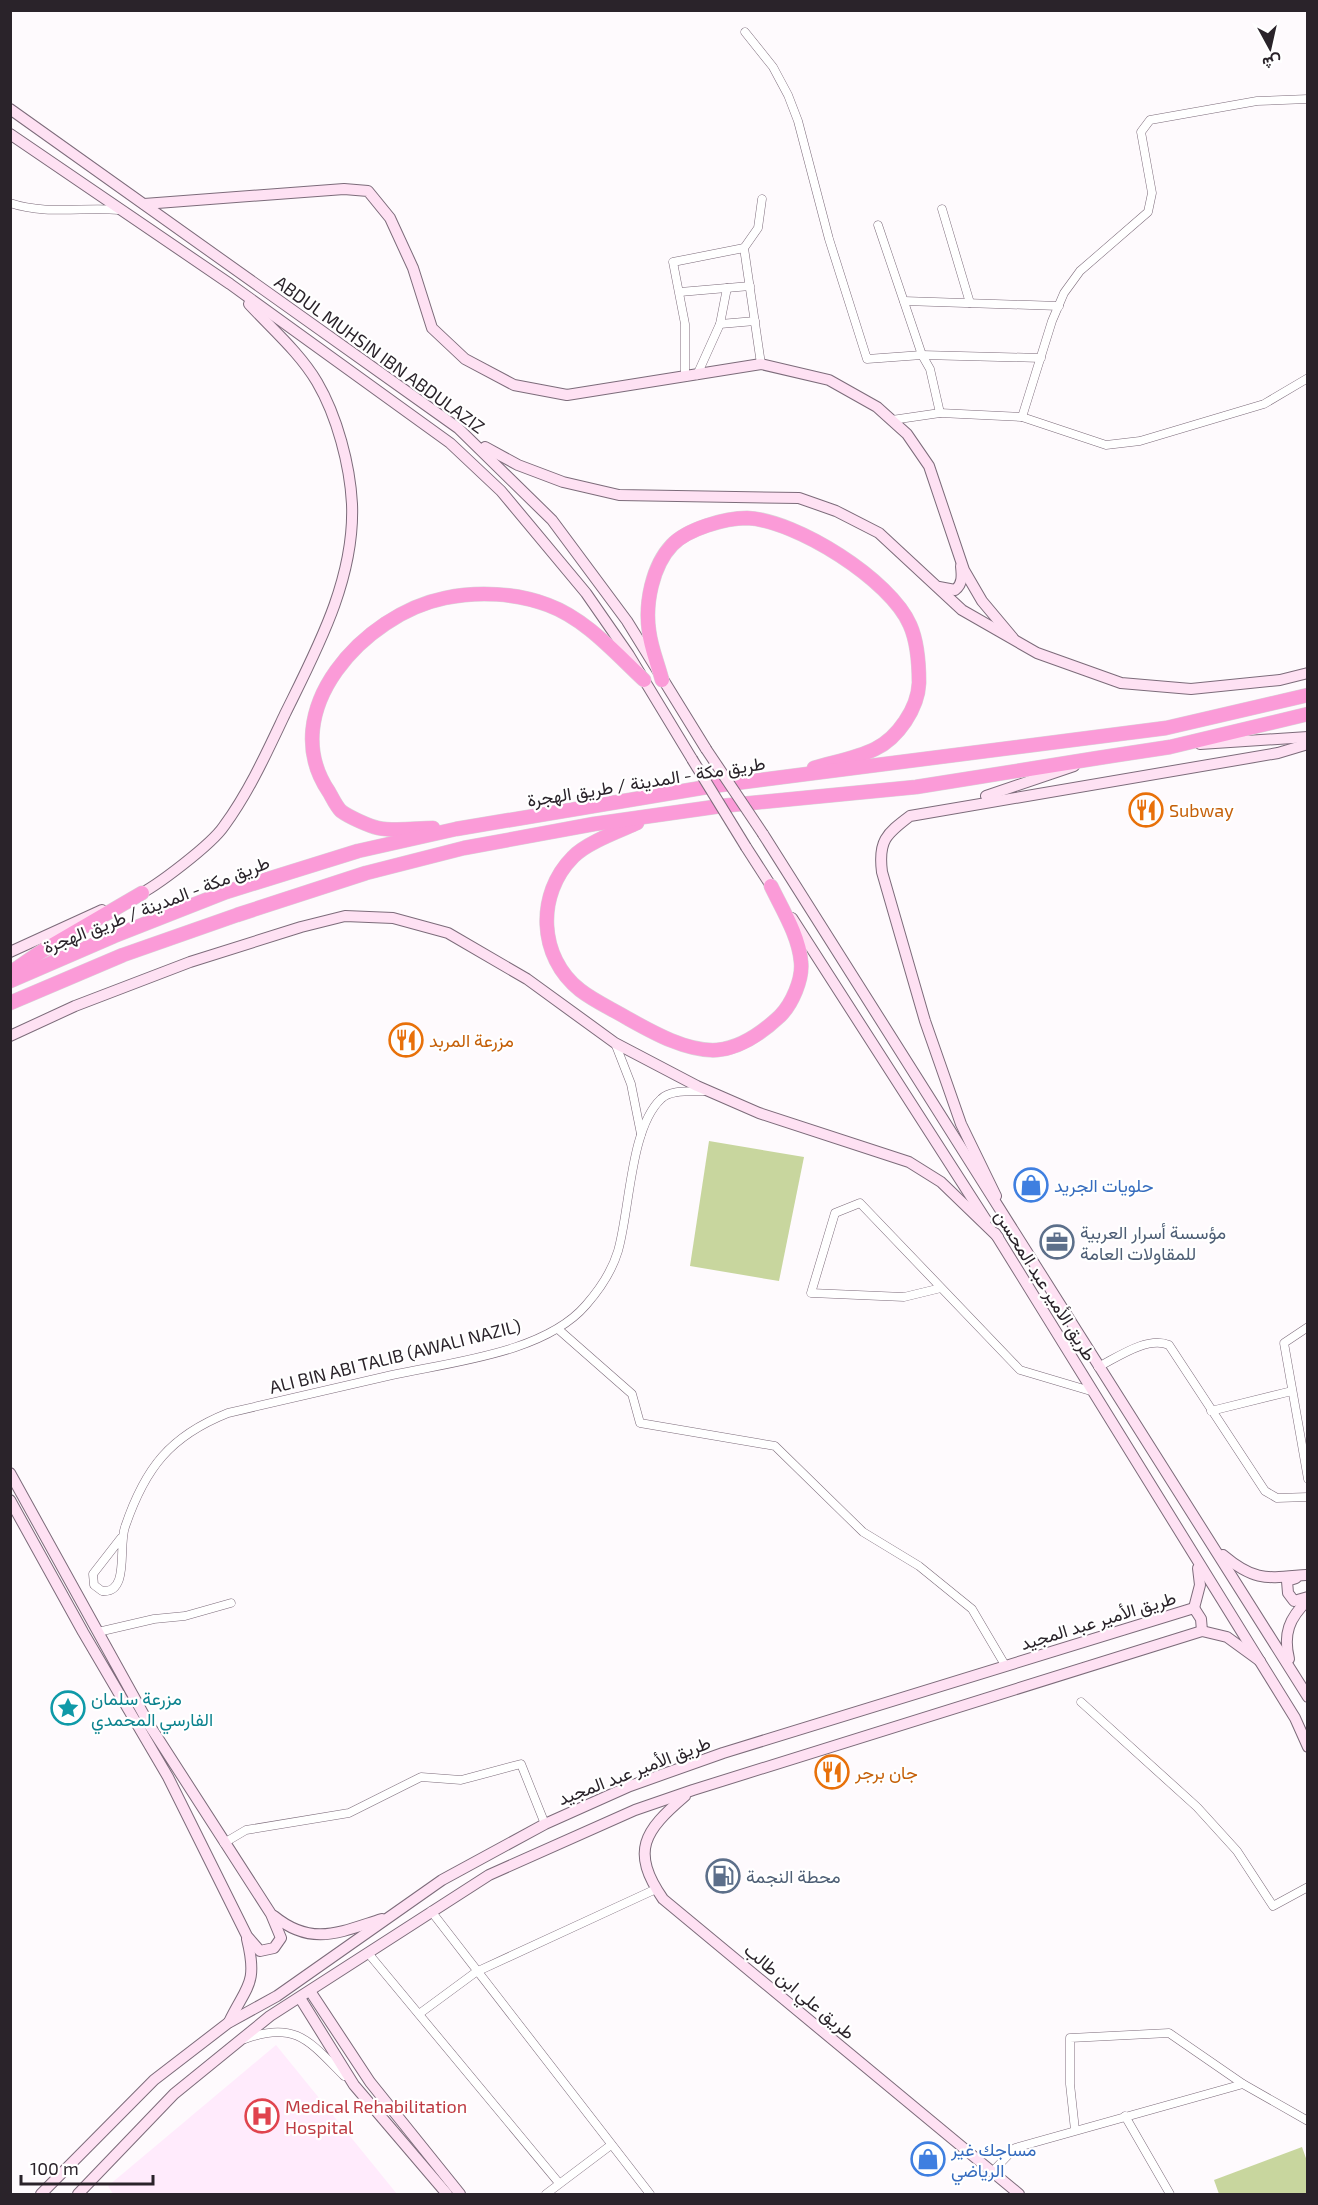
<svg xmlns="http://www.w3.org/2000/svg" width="1318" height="2205" font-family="'Exo 2',Vazirmatn,sans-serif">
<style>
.built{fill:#ffebfc}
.green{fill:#c8d69e}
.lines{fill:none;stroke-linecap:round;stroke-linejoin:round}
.minor-casing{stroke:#7c6b7a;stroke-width:9}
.secondary-casing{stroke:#7c6b7a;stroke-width:12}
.motorway-casing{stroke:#d9d7d9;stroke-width:15}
.minor{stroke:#fff;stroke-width:8}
.secondary{stroke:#fee1f3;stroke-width:10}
.motorway{stroke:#fb9bd8;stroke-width:14}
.secondary-bridge-casing{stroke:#7c6b7a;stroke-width:12;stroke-linecap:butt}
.secondary-bridge{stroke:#fee1f3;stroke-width:10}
.labels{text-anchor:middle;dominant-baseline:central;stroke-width:4.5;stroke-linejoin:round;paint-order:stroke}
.street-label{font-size:18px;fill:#2a232a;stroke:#fff}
.food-label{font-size:18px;fill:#c56008;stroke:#fff;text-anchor:start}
.shop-label{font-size:18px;fill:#366cbe;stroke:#fff;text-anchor:start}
.service-label{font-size:18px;fill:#4e5e75;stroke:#fff;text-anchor:start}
.culture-label{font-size:18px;fill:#0d838f;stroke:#fff;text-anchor:start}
.health-label{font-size:18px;fill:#be3a42;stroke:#fff;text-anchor:start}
</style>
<rect width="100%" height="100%" fill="#fefafd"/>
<path class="built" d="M276,2045L397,2194H113L108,2186Z"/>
<g class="green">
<path d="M709,1141L804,1157L779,1281L690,1266Z"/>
<path d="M1302,2147L1307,2161V2194H1219L1214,2180Z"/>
</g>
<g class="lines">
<defs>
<g id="minor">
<path d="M745,32L773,67L788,95L798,121L829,239L867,359L922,355L1041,358"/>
<path d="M10,203C45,215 83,207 119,210"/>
<path d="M942,209L970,303"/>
<path d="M878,225L922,355L930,369L940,413"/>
<path d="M727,288L720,324L755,321"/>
<path d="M680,292L750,286"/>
<path d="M904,301L1059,306"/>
<path d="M761,364L744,248L758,228L762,199"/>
<path d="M697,375L720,324"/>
<path d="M685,377V324L673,262L744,248"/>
<path d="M1022,417L1052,321L1064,293L1080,271L1148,212L1152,193L1141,132L1150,120L1257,101L1308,99"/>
<path d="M892,420L940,413L1022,417L1106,445L1140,441L1264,404L1308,378"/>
<path d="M615,1043L631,1084L641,1134"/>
<path d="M941,1288L904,1297L811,1293L835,1213L860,1203L1020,1370L1094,1392"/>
<path d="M1308,1327L1284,1343L1308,1479"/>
<path d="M558,1329L632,1394L640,1423L775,1446L863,1532L919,1566L972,1609L1005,1665"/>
<path d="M1098,1367C1118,1357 1147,1336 1169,1345L1265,1491L1277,1498L1308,1497"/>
<path d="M1211,1411L1292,1391"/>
<path d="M121,1538L93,1574L94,1585L102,1591C130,1594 118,1546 125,1527C145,1468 170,1436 228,1413C282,1400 337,1388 392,1375C451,1362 545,1353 586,1305C600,1289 612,1271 618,1251C630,1210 630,1128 661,1099C671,1089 692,1092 705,1091"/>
<path d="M98,1632L154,1619L185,1616L231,1603"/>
<path d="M1081,1702L1197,1807L1237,1851L1273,1906L1308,1887"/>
<path d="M224,1843L246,1830L349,1813L421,1777L461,1780L521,1764L545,1824"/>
<path d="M431,1911L650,2194"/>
<path d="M368,1953L559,2183"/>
<path d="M419,2014L476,1972L656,1889"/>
<path d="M245,2039C296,2020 310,2042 344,2076"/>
<path d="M1125,2116L1170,2194"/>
<path d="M1075,2130L1070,2084V2038L1169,2033L1243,2084"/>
<path d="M992,2172L1015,2148L1243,2084L1308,2121"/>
<path d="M546,2194L611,2145"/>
</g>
<g id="secondary">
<path d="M10,109L458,428L552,520L627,621L706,749"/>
<path d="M10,134L230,284L450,443L501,491L586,593L629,655L692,759"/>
<path d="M144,204L344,189L368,191L390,218L413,268L432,328L465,359L514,385L567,395L761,364L829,380L877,407L907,434L929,466L964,570L982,601L1013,638"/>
<path d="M485,447L518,465L563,482L619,495L799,498L836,511L879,533L962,610L1037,653L1121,683L1191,689L1280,680L1308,673"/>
<path d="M939,587L955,590C963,584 962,575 961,566"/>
<path d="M1200,744L1308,737"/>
<path d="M986,796L1074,766"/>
<path d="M763,834L1308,1697"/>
<path d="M746,847L775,892"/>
<path d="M136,896C156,887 212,844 224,826C249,792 267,752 285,714C317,649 355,579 352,504C350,465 337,416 317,382C300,353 271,328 249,304"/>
<path d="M792,918L986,1220"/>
<path d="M10,952L102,910"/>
<path d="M10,1036L75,1006L190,962L301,927L345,916L393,918L448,933L527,979L615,1043L697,1086L759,1113L909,1162L941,1182L998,1237"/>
<path d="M996,1196L961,1124L925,1021L882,872C878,841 886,834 910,816L1278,753L1308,744"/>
<path d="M995,1233L1295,1718L1308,1747"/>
<path d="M10,1473L150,1726L271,1914L281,1938L274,1948L260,1951L247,1936L168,1777L83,1632L10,1500"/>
<path d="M1223,1555C1255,1582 1267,1578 1306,1575"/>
<path d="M1296,1578L1287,1581L1288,1593L1294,1601L1308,1597"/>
<path d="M1194,1608L1200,1585L1198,1568"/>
<path d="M1289,1659C1283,1634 1289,1618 1308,1600"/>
<path d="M685,1796C644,1831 630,1851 663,1899L1019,2194"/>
<path d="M274,1916C312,1947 340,1932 382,1919"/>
<path d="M310,1991L370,2082L460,2194"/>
<path d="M300,1998L354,2085L447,2194"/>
<path d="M229,2022C247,1985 258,1984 247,1939"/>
<path d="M41,2194L154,2080L228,2023L277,1996L442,1880L545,1824L630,1786L723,1753L1194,1608L1201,1619L1202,1631"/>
<path d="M78,2194L174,2094L270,2016L489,1875L635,1810L693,1790L1202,1631L1227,1637L1260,1661"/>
</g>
<g id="motorway">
<path d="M662,680C658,664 651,648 649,631C645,604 652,566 672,545C687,529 725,518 747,518C796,520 891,580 910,625C918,643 919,664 919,683C918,708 898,738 875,749C857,758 834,762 814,768"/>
<path d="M637,823C619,831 586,843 573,857C536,894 538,957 580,990C594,1001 612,1009 627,1018C652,1032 687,1052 717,1050C741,1048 763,1032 780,1016C792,1004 803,979 801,962C799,936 782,909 771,886"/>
<path d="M433,828C416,828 395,832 378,828C369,826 349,817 341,811C336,806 332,797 329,792C274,711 365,614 445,598C478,591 516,593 548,605C586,619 615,653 644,680"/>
<path d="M10,973L39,953L142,893"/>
<path d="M10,981L114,936L226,892L358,851L456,829L713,786L1166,728L1308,695"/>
<path d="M10,1003L123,955L237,915L366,873L464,848L594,824L721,806L916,787L1098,758L1170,747L1308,714"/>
</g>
</defs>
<use href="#minor" class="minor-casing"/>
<use href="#secondary" class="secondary-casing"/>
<use href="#motorway" class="motorway-casing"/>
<use href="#minor" class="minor"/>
<use href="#secondary" class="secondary"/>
<use href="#motorway" class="motorway"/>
<defs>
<g id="secondary-bridge">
<path d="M706,749L763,834"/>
<path d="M692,759L746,847"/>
</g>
</defs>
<use href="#secondary-bridge" class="secondary-bridge-casing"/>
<use href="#secondary-bridge" class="secondary-bridge"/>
</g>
<defs>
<symbol id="restaurant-ring" viewBox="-11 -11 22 22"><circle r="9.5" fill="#fff" stroke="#e8710a" stroke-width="1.5"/><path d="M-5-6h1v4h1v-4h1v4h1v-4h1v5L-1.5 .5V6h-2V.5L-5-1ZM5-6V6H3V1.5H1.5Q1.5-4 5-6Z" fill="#e8710a"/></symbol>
<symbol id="shop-ring" viewBox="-11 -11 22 22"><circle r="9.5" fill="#fff" stroke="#3f7fe0" stroke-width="1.5"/><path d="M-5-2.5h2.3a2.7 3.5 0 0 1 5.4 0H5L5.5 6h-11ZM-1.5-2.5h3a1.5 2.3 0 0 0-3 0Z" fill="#3f7fe0"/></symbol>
<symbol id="office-ring" viewBox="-11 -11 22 22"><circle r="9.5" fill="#fff" stroke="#5c6f8a" stroke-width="1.5"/><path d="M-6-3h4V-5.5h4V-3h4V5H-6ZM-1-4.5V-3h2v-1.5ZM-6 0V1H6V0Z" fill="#5c6f8a"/></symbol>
<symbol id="sight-ring" viewBox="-11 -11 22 22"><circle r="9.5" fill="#fff" stroke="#0f9aa8" stroke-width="1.5"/><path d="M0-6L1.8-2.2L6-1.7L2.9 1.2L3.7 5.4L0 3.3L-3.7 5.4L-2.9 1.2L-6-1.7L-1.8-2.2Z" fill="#0f9aa8"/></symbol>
<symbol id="fuel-ring" viewBox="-11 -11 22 22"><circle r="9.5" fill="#fff" stroke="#5c6f8a" stroke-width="1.5"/><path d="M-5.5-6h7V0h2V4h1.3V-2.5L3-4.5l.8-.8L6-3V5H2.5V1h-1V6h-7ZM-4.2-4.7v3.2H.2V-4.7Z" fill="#5c6f8a"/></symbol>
<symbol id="hospital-ring" viewBox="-11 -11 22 22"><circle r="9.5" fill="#fff" stroke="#e0444e" stroke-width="1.5"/><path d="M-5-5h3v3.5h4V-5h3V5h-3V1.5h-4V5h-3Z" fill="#e0444e"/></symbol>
</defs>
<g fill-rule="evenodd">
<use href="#restaurant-ring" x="1127" y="791" width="38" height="38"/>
<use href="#restaurant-ring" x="387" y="1021" width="38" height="38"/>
<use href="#shop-ring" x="1012" y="1166" width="38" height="38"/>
<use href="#office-ring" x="1038" y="1223" width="38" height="38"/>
<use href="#sight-ring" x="49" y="1689" width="38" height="38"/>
<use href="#restaurant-ring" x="813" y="1753" width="38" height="38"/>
<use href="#fuel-ring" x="704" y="1857" width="38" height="38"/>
<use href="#hospital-ring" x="243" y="2097" width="38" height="38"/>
<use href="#shop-ring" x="909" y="2140" width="38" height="38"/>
</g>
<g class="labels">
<g class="street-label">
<text transform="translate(380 354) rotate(36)">ABDUL MUHSIN IBN ABDULAZIZ</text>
<text transform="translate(646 781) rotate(-9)">طريق مكة - المدينة / طريق الهجرة</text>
<text transform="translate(156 904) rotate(-21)">طريق مكة - المدينة / طريق الهجرة</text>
<text transform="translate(1046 1285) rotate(58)">طريق الأمير عبد المحسن</text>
<text transform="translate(395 1356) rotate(-14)">ALI BIN ABI TALIB (AWALI NAZIL)</text>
<text transform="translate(1098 1620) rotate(-17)">طريق الأمير عبد المجيد</text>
<text transform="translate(634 1770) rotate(-21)">طريق الأمير عبد المجيد</text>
<text transform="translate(800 1991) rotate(40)">طريق علي ابن طالب</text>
</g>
<g class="food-label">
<text x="1169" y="810">Subway</text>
<text x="429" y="1040">مزرعة المربد</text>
<text x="855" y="1772">جان برجر</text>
</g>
<g class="shop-label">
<text x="1054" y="1185">حلويات الجريد</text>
<text x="951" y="2149">مساجك غير<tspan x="951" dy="21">الرياضي</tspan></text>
</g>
<g class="service-label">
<text x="1080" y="1232">مؤسسة أسرار العربية<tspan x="1080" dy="21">للمقاولات العامة</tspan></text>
<text x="746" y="1876">محطة النجمة</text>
</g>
<g class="culture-label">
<text x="91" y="1698">مزرعة سلمان<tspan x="91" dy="21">الفارسي المحمدي</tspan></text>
</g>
<g class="health-label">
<text x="285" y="2106">Medical Rehabilitation<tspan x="285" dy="21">Hospital</tspan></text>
</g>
</g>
<rect width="1318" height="2205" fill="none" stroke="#2a232a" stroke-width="24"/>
<g transform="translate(1270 48) rotate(172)" stroke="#ffffff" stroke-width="4.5" paint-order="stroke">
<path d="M0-4.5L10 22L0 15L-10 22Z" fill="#2a232a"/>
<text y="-9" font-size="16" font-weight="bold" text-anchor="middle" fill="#2a232a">ش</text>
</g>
<path d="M21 2175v9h132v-9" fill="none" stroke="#2a232a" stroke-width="3"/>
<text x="30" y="2175" font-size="18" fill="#2a232a" stroke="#ffffff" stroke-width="4.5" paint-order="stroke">100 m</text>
</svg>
